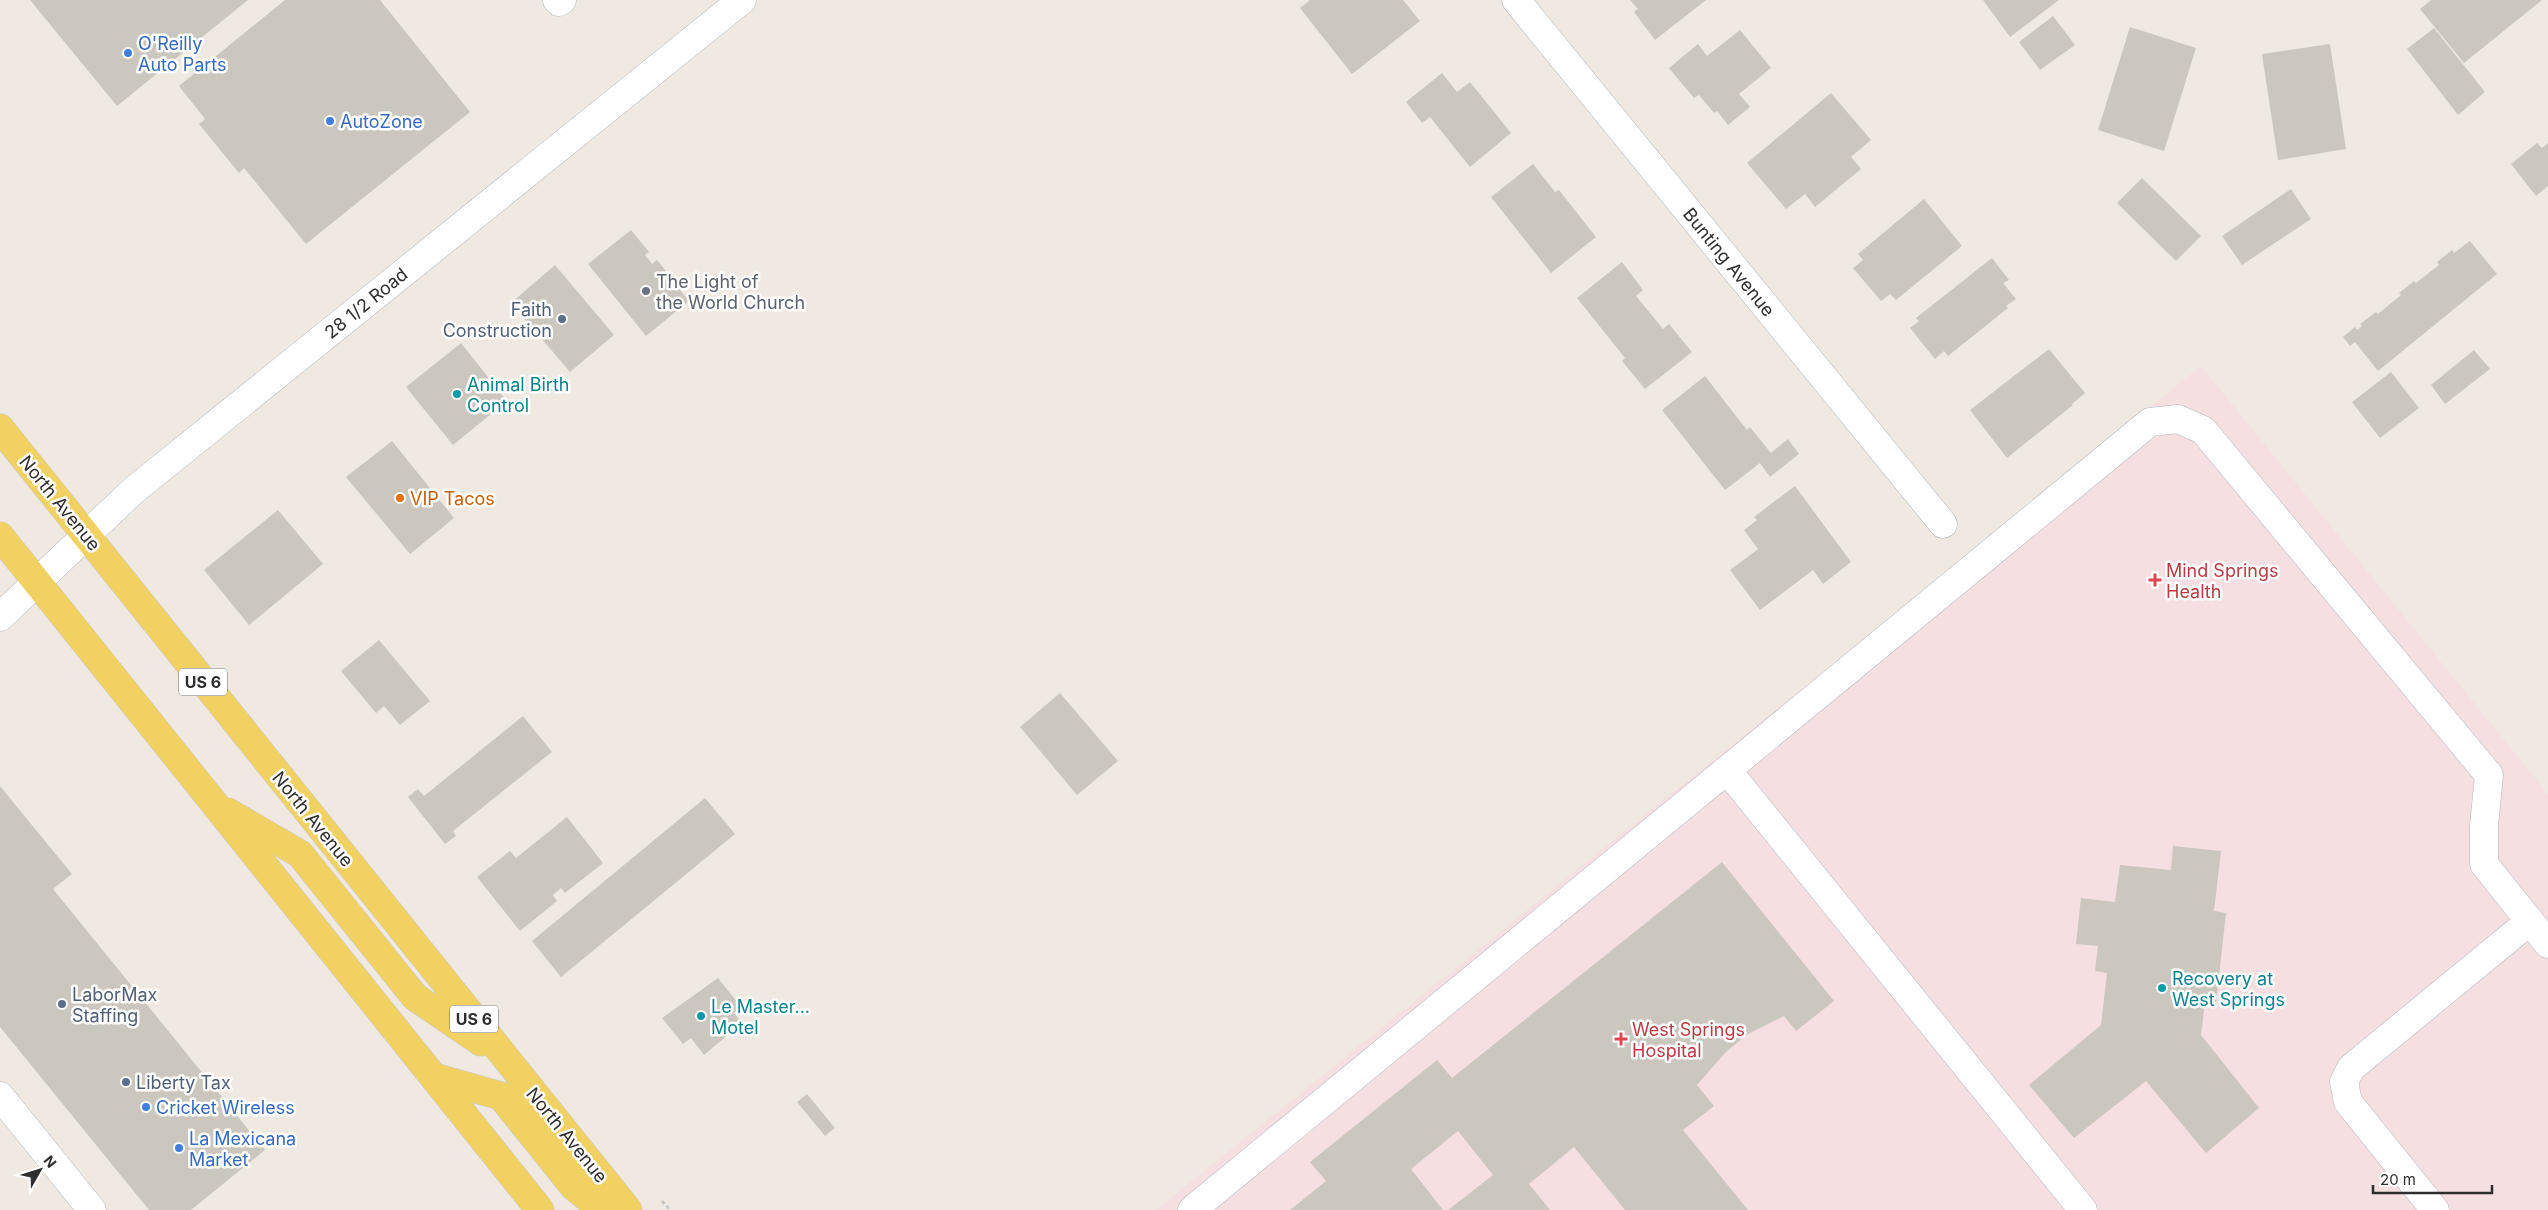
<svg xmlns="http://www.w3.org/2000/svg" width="2548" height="1210" font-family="Inter,sans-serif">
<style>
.medical{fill:#f5dfe0}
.building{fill:#cbc7bf}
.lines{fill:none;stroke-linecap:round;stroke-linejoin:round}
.minor-casing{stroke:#b4b7c1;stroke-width:29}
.major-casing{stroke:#c9c9c9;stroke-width:29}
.path{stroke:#c9c9c9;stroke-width:3;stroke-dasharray:4 2.5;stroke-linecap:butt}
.minor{stroke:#fff;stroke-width:28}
.major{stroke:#f2d163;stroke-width:28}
.shop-dot{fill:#3f7fe0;stroke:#fff;stroke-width:2}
.worship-dot{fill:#6b7280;stroke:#fff;stroke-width:2}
.service-dot{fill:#5c6f8a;stroke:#fff;stroke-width:2}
.culture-dot{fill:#0f9aa8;stroke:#fff;stroke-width:2}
.food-dot{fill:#e8710a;stroke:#fff;stroke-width:2}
.health-dot{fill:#e0444e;stroke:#fff;stroke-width:2}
.labels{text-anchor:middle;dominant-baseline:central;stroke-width:5;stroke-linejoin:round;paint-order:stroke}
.shield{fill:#fff;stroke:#6d6d6d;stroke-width:1}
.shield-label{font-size:16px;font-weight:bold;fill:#2e2e2e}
.shop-label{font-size:18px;fill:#366cbe;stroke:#fff;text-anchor:start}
.street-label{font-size:18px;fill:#2e2e2e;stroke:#fff}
.worship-label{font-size:18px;fill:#5b616d;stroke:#fff;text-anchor:start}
.service-label{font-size:18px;fill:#4e5e75;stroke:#fff;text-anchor:start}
.culture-label{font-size:18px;fill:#0d838f;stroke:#fff;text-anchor:start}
.food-label{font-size:18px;fill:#c56008;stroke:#fff;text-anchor:start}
.health-label{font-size:18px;fill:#be3a42;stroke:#fff;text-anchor:start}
</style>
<rect width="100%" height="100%" fill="#efe9e1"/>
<path class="medical" d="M2201,366L2548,794V1210H1156Z"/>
<g class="building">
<path d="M30,0H248L117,106Z"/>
<path d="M285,0H380L470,112L306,244L244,168L239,173L199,124L205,119L179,86Z"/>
<path d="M1310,0H1403L1420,21L1352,74L1300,8Z"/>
<path d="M1630,0H1706L1655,40L1634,12L1638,9Z"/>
<path d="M1983,0H2059L2010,37Z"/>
<path d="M2431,0H2542L2464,63L2420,9Z"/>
<path d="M2053,16L2075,45L2040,70L2019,42Z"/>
<path d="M2130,27L2196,48L2164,151L2098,130Z"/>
<path d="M2434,28L2485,92L2458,115L2407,49Z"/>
<path d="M1740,30L1771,68L1739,94L1750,107L1728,125L1717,111L1714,113L1699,95L1694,98L1669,68L1698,44L1707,56Z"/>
<path d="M2330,44L2346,149L2278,160L2262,54Z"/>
<path d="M1442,73L1457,92L1470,82L1511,133L1470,167L1430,117L1422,123L1406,102Z"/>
<path d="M1831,93L1871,140L1851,157L1861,169L1815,207L1805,194L1786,209L1747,163Z"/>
<path d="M2537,143L2542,148L2548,143V186L2536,196L2511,164Z"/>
<path d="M1533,164L1555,192L1559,190L1596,237L1551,273L1491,197Z"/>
<path d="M2142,178L2201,236L2176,261L2117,203Z"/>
<path d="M2291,189L2311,219L2242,265L2222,236Z"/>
<path d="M1924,199L1962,246L1896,300L1890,294L1881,301L1853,268L1863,260L1858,254Z"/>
<path d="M631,230L649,252L645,255L652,264L657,260L666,271L661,274L667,282L671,279L689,301L646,336L588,264Z"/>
<path d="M2470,241L2497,274L2378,371L2355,342L2350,346L2343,337L2355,327L2357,330L2362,326L2360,324L2376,312L2378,314L2401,295L2399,293L2414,281L2416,283L2439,265L2437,262L2452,250L2454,253Z"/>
<path d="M1992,258L2009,280L2003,283L2016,299L2006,306L2008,308L1948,356L1944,351L1935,359L1910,328L1919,321L1916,318Z"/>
<path d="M1622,262L1643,290L1636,296L1663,329L1669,324L1692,352L1645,389L1622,361L1625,358L1577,298Z"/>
<path d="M555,265L614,335L570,372L511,303Z"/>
<path d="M461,343L507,401L453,445L406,387Z"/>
<path d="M2049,349L2085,393L2072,404L2073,405L2007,458L1970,410Z"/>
<path d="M2474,350L2490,369L2445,404L2431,385Z"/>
<path d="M2391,372L2419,408L2380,438L2352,402Z"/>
<path d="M1705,376L1747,430L1750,427L1771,453L1788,439L1799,454L1770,477L1760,463L1725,490L1662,410Z"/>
<path d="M392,441L454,518L410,554L346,477Z"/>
<path d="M1795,486L1851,562L1823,584L1813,570L1760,610L1730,570L1758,549L1744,530L1757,520L1754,517Z"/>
<path d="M278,510L323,564L249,625L204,570Z"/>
<path d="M379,640L430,701L400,725L384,706L376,713L341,671Z"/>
<path d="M1060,693L1118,761L1077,795L1020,727Z"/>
<path d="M523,716L552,752L453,831L456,836L445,844L408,797L418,789L424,796Z"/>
<path d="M0,786L72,874L53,889L265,1150L191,1210H149L0,1027Z"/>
<path d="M705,798L735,834L561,977L532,941Z"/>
<path d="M567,817L603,863L565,893L561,888L553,895L557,901L520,931L477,877L510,851L516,858Z"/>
<path d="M2173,846L2221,851L2214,911L2226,913L2216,1004L2205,1002L2201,1035L2259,1108L2206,1153L2146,1081L2074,1138L2029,1085L2101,1025L2107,973L2095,971L2098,946L2076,944L2081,898L2115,902L2120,865L2171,870Z"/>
<path d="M1722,862L1834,1001L1796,1031L1784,1016L1746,1035L1725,1053L1697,1085L1714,1106L1683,1130L1748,1210H1625L1574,1147L1529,1184L1550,1210H1448L1493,1175L1458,1131L1411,1169L1443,1210H1290L1326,1181L1310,1162L1437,1060L1452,1078Z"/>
<path d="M718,978L741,1007L734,1013L742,1023L704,1055L691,1038L683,1044L662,1018Z"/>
<path d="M807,1094L835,1128L825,1136L797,1102Z"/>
</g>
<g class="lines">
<defs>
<g id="minor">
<path d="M557,0L559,2L562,0"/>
<path d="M1516,0L1943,524"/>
<path d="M0,617L134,490L742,0"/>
<path d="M1727,770L2083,1210"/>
<path d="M0,1096L92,1210"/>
<path d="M1192,1210L2150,422L2178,419L2203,430L2489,775L2484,826V864L2548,944"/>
<path d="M2435,1210L2348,1102L2344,1082L2351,1068L2530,921"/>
</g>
<g id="major">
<path d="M0,428L628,1210"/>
<path d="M0,536L540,1210"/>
<path d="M228,812L300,854L415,997L481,1042"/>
<path d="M434,1077L501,1096L574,1187L603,1210"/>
</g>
</defs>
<use href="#minor" class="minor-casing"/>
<use href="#major" class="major-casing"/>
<path class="path" d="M662,1201L670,1210"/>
<use href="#minor" class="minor"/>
<use href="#major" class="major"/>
</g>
<g class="shop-dot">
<circle cx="128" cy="53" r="5"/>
<circle cx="330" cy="121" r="5"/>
<circle cx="146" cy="1107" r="5"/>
<circle cx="179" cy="1148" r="5"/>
</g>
<circle class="worship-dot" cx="646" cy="291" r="5"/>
<g class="service-dot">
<circle cx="562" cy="319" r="5"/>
<circle cx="62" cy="1004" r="5"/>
<circle cx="126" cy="1082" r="5"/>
</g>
<g class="culture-dot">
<circle cx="457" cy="394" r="5"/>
<circle cx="2162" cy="988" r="5"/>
<circle cx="701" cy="1016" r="5"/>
</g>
<circle class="food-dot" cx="400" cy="498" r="5"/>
<g class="health-dot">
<path d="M2152.5 572.5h5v5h5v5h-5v5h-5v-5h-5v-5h5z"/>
<path d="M1618.5 1031.5h5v5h5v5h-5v5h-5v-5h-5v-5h5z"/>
</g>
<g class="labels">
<g class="shield">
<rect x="179" y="668.5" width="48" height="27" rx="4"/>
<rect x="450" y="1005.5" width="48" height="27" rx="4"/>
</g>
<g class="shield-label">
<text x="203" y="682">US 6</text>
<text x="474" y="1019">US 6</text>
</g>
<g class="shop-label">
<text x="138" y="43">O'Reilly<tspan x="138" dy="21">Auto Parts</tspan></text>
<text x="340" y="121">AutoZone</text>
<text x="156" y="1107">Cricket Wireless</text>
<text x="189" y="1138">La Mexicana<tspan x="189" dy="21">Market</tspan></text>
</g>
<g class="street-label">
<text transform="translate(1729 262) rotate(51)">Bunting Avenue</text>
<text transform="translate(366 303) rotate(-39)">28 1/2 Road</text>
<text transform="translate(60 503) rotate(51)">North Avenue</text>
<text transform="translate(313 819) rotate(51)">North Avenue</text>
<text transform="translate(567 1135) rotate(51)">North Avenue</text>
</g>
<g class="worship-label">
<text x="656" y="281">The Light of<tspan x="656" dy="21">the World Church</tspan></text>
</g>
<g class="service-label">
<text x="552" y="309" text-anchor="end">Faith<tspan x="552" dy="21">Construction</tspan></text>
<text x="72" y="994">LaborMax<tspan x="72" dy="21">Staffing</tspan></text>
<text x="136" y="1082">Liberty Tax</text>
</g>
<g class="culture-label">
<text x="467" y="384">Animal Birth<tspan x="467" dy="21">Control</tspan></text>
<text x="2172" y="978">Recovery at<tspan x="2172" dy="21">West Springs</tspan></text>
<text x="711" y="1006">Le Master...<tspan x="711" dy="21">Motel</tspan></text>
</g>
<g class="food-label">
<text x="410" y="498">VIP Tacos</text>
</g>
<g class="health-label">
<text x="2166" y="570">Mind Springs<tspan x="2166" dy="21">Health</tspan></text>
<text x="1632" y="1029">West Springs<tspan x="1632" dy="21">Hospital</tspan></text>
</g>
</g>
<g transform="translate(40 1170) rotate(51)" stroke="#ffffff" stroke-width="4" paint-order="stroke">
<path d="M0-4L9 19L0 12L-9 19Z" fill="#2e2e2e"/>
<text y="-8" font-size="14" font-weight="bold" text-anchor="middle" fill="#2e2e2e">N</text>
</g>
<path d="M2373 1185v8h119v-8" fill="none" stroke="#2e2e2e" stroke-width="2.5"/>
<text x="2380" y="1185" font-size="15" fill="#2e2e2e" stroke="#ffffff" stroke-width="4" paint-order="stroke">20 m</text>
</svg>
